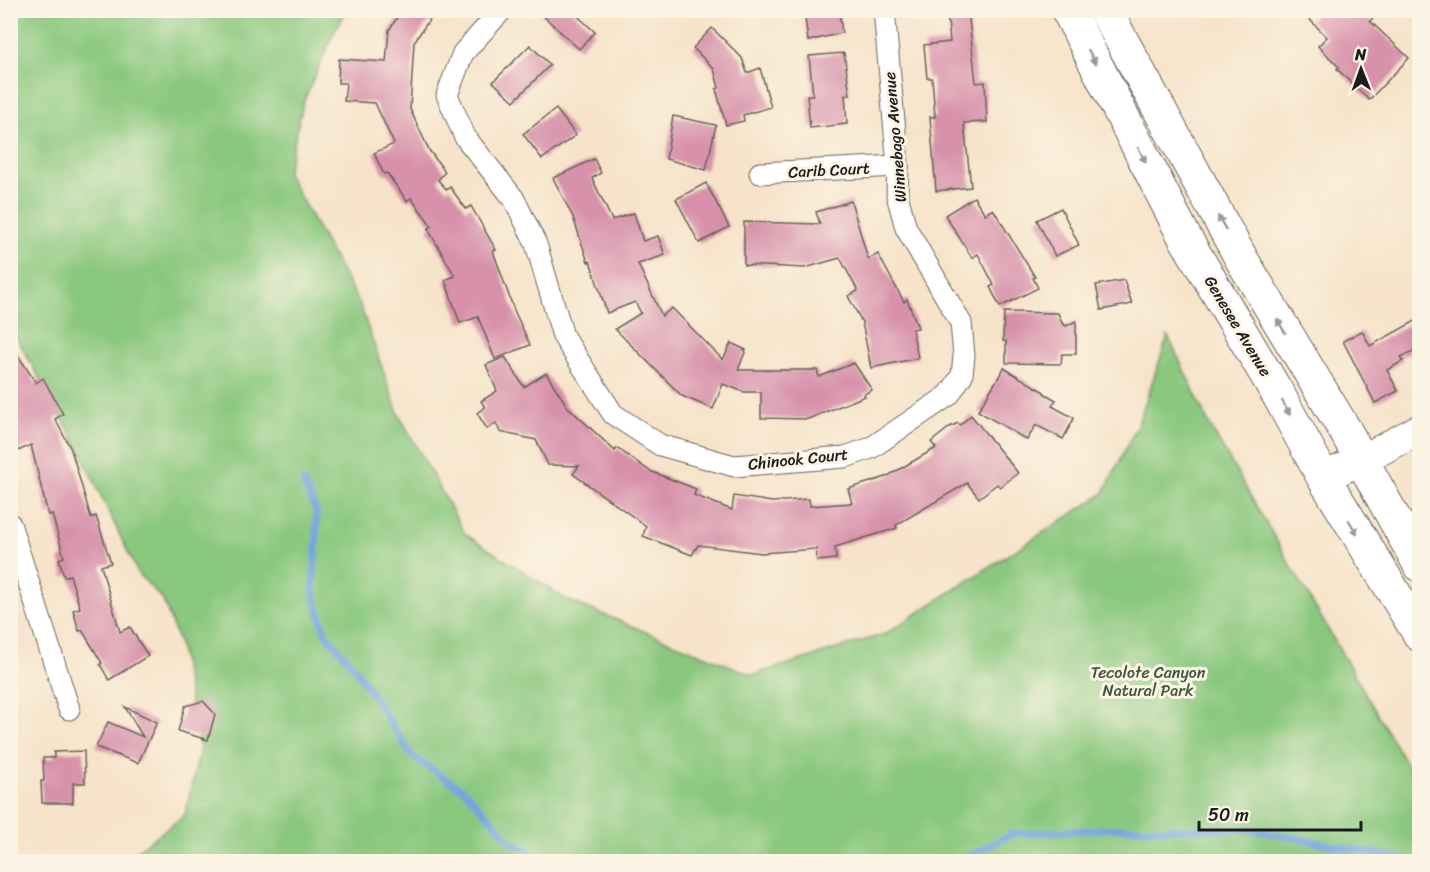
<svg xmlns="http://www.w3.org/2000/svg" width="1430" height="872" font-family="Sriracha,sans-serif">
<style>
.green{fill:#8ac87e;stroke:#53724d;stroke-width:1.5}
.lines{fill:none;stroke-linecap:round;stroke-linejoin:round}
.stream{stroke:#75a5df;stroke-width:7}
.building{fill:#d791aa}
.street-casing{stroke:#686259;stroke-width:23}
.secondary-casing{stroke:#686259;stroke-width:32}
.primary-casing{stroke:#686259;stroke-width:35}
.street{stroke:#fff;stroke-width:21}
.secondary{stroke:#fff;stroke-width:30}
.primary{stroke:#fff;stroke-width:33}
.oneway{fill:#999}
.labels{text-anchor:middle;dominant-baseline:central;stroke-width:6;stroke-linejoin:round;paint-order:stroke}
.street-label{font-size:16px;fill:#1c1c1c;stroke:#fcf5e5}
.park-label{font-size:16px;fill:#42583e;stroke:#fcf5e5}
</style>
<rect width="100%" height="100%" fill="#fcf5e5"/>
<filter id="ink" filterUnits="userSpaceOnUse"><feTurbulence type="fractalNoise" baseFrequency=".0167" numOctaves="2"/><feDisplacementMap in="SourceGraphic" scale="12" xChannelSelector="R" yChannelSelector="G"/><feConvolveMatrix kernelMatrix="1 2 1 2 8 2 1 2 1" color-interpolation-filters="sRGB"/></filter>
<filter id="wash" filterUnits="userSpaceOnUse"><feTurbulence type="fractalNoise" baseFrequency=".008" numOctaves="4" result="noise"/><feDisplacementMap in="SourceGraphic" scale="24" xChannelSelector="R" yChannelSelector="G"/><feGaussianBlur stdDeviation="1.35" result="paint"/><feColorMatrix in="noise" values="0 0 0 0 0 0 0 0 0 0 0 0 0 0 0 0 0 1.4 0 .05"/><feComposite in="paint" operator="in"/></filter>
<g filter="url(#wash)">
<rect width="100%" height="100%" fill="#f6e3c9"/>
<path class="green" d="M10,11H347L336,28L303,103L287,173L360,305L398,413L465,534L567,600L753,675L885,634L1103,494L1138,424L1168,336L1211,428L1419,786V861H92L131,855L185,815L200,749L179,643L163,600L138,573L73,437L11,328Z"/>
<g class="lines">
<g class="stream">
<path d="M303,482L316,511L317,538L313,590L325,633L355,668L412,756L465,791L513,843L547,861"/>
<path d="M957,862L1012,834L1121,828L1254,830L1418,862"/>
</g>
</g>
<g id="blocks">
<g class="building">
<path d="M402,10H436L414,42L410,109L429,150L445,172L438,180L447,190L450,187L466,209L471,206L496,250L493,251L514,310L530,345L495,359L478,317L460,323L445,280L455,276L428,229L432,226L411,198L407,201L387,173L384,174L374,153L394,144L375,103L344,101L346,83H338L339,59L386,62L389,30Z"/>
<path d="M537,10H571L595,32L579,49Z"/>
<path d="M804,10H839L842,33L808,41Z"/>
<path d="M947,10H968L976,83L985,82L987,122L964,123L971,187L936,191L930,117H935L932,78H927L924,45L950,42Z"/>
<path d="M1319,10H1380L1370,21L1409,58L1369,100L1337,69L1339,67L1318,46L1327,37L1310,20Z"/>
<path d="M712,28L742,58L747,73L760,68L771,107L743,115L744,121L726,125L716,89L719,88L714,69L693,48Z"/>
<path d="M530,45L550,65L514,101L493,82Z"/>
<path d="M844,53L850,95H845L847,124L810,128L807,95H813L809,56Z"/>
<path d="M556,109L576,135L542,159L523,134Z"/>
<path d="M673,116L716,125L706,170L666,159Z"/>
<path d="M594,159L601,173L592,178L612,220L634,213L643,241L658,236L665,255L638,264L662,316L672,308L723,360L731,343L746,350L738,370H817L819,377L854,363L872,390L864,394L865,396L808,419L761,418V392H744L723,384L713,409L682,396L615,329L641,313L635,302L607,313L590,261L588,262L573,217L553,178Z"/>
<path d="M706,183L729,227L699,243L676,199Z"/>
<path d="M974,197L985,214L993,209L1035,277L1033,278L1038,288L1000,307L990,287L994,285L978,254L972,258L945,215Z"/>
<path d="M851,201L868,259L878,254L904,302L907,299L918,328L912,329L918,358L871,368L862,322L848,296L858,291L840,258L805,268L744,265V222L820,224L816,212Z"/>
<path d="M1061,208L1079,245L1055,256L1037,220Z"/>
<path d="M1124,280L1132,304L1101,310L1096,285Z"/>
<path d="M1004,312L1058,313L1062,323L1066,326L1076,321V354H1062L1061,364L1006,363V341H1003Z"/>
<path d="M1419,319V348L1401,357L1403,361L1387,370L1398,391L1375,403L1343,341L1362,331L1370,346Z"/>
<path d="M10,343L36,383L43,378L63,414L55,419L71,449L91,518L96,516L111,563L101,566L120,632L130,627L148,656L109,680L100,664L102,663L82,630L79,631L73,610L80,608L70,575L64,577L59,559L64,557L52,514L48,515L31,445L18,451L10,437Z"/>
<path d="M505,357L524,387L546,373L567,406L615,451L617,448L650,471L696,489L694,495L732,510L734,496L772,502L809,499L810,506L852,503L848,489L886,477L936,448L931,442L950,427L958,423L960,425L971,415L1018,473L1000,487L997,484L979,498L967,483L896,525L897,528L835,547L836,559L817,561L816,549L762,553L698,545L692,555L643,536L646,526L573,474L579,466L548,465L536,440L500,432L496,423L487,429L477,413L485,407L481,401L497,391L486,365Z"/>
<path d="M1004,368L1044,392V393L1056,400L1052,406L1074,418L1063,439L1036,425L1027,440L978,411Z"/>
<path d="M203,701L215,714L208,740L178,731L185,706Z"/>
<path d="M125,707L157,722L138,763L96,747L108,722L143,737Z"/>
<path d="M84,751L85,783H73V803H42L41,781H44L43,758H54V752Z"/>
</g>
</g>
</g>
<g filter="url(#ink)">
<use href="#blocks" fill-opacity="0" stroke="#686259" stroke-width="1.5"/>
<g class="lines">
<defs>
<g id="street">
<path d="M502,10L463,53L447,95L465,137L514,199L536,244L563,336L613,414L660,445L734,466L845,457L871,448L949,395L962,375L964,356L961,323L906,228L897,195L898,166L884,10"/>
<path d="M760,173L898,166"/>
<path d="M10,524L69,709"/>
</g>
<path id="secondary" d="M1323,477L1362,460L1420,429"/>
<g id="primary">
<path d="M1068,10L1184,236L1279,396L1323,477L1420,635"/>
<path d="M1105,10L1242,260L1346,432L1420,565"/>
</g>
</defs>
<use href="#street" class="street-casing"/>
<use href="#secondary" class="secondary-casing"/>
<use href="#primary" class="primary-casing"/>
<use href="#street" class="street"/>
<use href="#secondary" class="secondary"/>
<use href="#primary" class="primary"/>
</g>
<defs><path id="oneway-solid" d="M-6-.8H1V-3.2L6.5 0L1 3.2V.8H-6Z" transform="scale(1.5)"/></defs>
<g class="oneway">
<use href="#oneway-solid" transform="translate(1092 57) rotate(63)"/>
<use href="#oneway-solid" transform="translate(1142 155) rotate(63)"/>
<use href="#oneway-solid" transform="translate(1222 223) rotate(-119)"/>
<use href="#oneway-solid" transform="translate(1281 326) rotate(-121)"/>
<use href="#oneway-solid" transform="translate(1286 408) rotate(62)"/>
<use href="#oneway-solid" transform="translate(1353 527) rotate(59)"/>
</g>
</g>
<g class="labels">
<g class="street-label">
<text transform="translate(895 137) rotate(-95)">Winnebago Avenue</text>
<text transform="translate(829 170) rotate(-3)">Carib Court</text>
<text transform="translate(1238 326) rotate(59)">Genesee Avenue</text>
<text transform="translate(798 459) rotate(-6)">Chinook Court</text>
</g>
<g class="park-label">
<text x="1148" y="672">Tecolote Canyon<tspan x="1148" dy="18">Natural Park</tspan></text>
</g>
</g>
<rect width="1430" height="872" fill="none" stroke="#fcf5e5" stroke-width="36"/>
<g transform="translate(1361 69) rotate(359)" stroke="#fcf5e5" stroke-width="4.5" paint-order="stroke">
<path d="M0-4.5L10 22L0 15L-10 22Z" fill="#1c1c1c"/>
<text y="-9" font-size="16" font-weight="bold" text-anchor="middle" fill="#1c1c1c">N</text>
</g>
<path d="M1199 821v9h162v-9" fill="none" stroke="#1c1c1c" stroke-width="3"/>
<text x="1208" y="821" font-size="18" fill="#1c1c1c" stroke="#fcf5e5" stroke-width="4.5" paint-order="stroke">50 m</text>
</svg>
